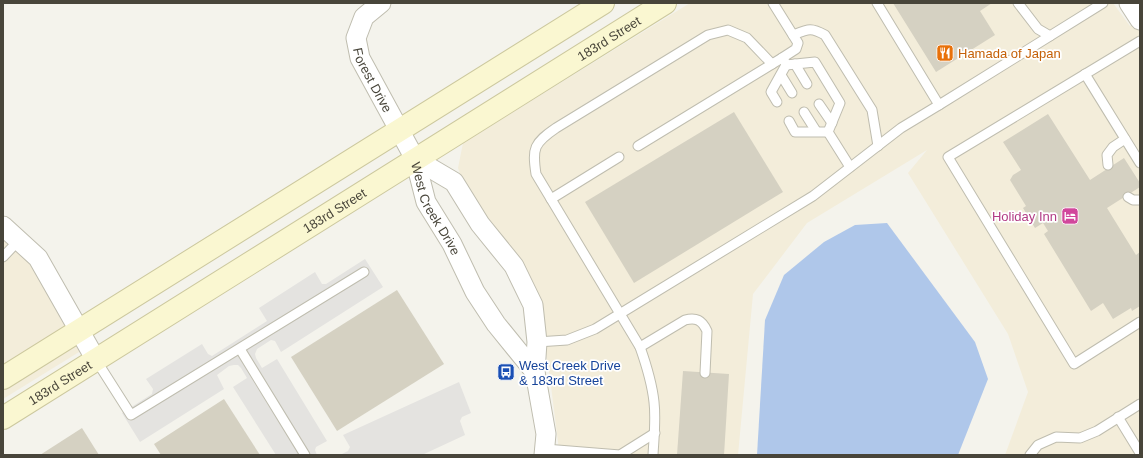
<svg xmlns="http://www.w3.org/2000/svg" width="1143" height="458" font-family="Helvetica,sans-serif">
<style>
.commercial{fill:#f3edda}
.parking{fill:#e4e3e0}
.water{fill:#afc7ea}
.building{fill:#d5d1c2}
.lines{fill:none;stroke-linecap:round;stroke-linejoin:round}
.lane-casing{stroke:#bfbdaf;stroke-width:11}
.street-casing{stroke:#bfbdaf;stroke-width:21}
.secondary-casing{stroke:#ccc89e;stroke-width:24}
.lane{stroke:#fff;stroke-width:9}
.street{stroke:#fff;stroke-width:19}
.secondary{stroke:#faf7d1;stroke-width:22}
.labels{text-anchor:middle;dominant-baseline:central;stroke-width:3.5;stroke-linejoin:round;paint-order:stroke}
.street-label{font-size:13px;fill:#48453a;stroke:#fff}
.food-label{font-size:13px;fill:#c56008;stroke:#fff;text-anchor:start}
.hotel-label{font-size:13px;fill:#b23c85;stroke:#fff;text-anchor:end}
.transit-label{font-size:13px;fill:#164399;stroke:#fff;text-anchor:start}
</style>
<rect width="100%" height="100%" fill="#f4f3ec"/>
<g class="commercial">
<path d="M690,3H1113L1130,26L1140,17V455H1005L1028,392L1008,334L908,173L927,150L807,223L753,294L738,455H558L559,450L550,378L535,288L467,194L458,168L463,143Z"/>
<path d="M3,217L92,344L3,399Z"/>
</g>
<g class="parking">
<path d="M365,259L383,287L281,352L275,341L271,340L257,349L255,354L256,358L262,368L277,359L327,441L316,447L315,450L317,455H276L233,387L247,378L241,368L238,365H234L229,366L217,375L224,389L140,442L122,413L152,394L153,389L146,379L202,344L208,354L212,356L267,321L259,308L315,272L322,284H326Z"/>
<path d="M459,382L471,413L462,417L460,421L465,435L422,455H340L348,451L350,447L343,435Z"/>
</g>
<path class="water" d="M887,223L975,342L988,379L958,455H757L765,320L784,275L824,242L855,225Z"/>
<g class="building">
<path d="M893,3H992L980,11L995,35L936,72Z"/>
<path d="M734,112L783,192L634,283L585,202Z"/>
<path d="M1048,114L1090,180L1124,158L1140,183V187L1107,208L1136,255L1140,252V306L1132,311L1131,308L1113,319L1103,303L1091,311L1044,234L1048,231L1043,223L1035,228L1023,208L1026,206L1010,180L1013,175L1021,170L1003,142Z"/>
<path d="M397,290L444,364L337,431L291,357Z"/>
<path d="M683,371L729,374L724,455H677Z"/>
<path d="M224,399L260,455H161L154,444Z"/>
<path d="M82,428L99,455H40Z"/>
</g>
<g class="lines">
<defs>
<g id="lane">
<path d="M773,3L798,43L796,49L782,58L785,62"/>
<path d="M877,3L939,105L1103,3"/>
<path d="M1018,3L1038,29L1050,36"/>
<path d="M793,35C808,29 811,27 825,35L872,110L878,146"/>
<path d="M1140,41L948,157L1074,364L1140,322"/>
<path d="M795,64L807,84"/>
<path d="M786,65L815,62L840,103L828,132"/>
<path d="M1085,74L1140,163"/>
<path d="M781,75L792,93"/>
<path d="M777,102L771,92L786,65"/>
<path d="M819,104L832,123"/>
<path d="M804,112L816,131"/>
<path d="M789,121L795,132H828"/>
<path d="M828,132L850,167"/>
<path d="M638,146L782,58"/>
<path d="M1108,165L1107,155L1113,147L1125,139"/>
<path d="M1128,197L1133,200H1140"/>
<path d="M551,199L619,157"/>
<path d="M3,257L19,240"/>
<path d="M537,342L567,340L595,329L813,196L901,128L939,105"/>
<path d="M640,347L685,320C696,317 702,320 707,331L705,373"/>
<path d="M240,349L305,455"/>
<path d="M96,360L131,415L364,272"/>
<path d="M1118,417L1140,453"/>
<path d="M545,449L620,455L655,433"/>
<path d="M653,455C654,437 656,419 654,402C652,383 646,364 640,347L536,174C532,148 534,143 556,128L708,35L728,30L747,38L772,64"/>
<path d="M1030,455L1038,445L1056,437L1080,438L1097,431L1140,404"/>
</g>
<g id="street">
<path id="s1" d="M381,3L364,17L356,38L360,58L415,159L426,202L452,244L475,292L496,324L535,372"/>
<path d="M1129,3L1140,20"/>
<path d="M415,159L454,182L480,224L514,266L533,305L537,342L535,372L546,434L544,455"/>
<path d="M3,226L38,258L96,360"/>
</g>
<g id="secondary">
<path d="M3,378L603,3"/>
<path id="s2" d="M3,418L665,3"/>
</g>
</defs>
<use href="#lane" class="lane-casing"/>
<use href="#street" class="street-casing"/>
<use href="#secondary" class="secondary-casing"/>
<use href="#lane" class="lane"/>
<use href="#street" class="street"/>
<use href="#secondary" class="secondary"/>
</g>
<defs>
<symbol id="restaurant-square" viewBox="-11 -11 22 22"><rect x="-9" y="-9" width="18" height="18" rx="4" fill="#e8710a" stroke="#fff"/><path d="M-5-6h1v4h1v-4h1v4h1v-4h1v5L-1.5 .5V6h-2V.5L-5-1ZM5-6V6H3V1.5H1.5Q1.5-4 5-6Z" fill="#fff"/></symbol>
<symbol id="hotel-square" viewBox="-11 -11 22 22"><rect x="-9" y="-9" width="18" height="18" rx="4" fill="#d1479c" stroke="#fff"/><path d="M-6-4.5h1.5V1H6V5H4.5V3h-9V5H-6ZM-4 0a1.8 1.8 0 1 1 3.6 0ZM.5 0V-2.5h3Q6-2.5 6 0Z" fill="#fff"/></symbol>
<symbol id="bus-square" viewBox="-11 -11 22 22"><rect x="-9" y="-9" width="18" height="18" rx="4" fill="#1a4fb4" stroke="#fff"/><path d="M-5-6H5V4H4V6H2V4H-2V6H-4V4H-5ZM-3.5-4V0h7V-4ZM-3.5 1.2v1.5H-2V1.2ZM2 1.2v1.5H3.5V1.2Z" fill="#fff"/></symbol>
</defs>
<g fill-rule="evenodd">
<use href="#restaurant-square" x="935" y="43" width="20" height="20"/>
<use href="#hotel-square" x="1060" y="206" width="20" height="20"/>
<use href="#bus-square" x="496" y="362" width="20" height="20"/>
</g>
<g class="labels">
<g class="street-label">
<text stroke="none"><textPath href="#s2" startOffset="715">183rd Street</textPath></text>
<text stroke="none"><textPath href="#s1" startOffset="90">Forest Drive</textPath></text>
<text stroke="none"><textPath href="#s2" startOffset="391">183rd Street</textPath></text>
<text stroke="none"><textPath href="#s1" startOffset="234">West Creek Drive</textPath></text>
<text stroke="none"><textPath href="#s2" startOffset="67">183rd Street</textPath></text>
</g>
<g class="food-label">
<text x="958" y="53">Hamada of Japan</text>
</g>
<g class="hotel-label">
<text x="1057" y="216">Holiday Inn</text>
</g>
<g class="transit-label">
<text x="519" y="365">West Creek Drive<tspan x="519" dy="15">&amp; 183rd Street</tspan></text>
</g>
</g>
<rect width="1143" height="458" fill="none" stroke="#48453a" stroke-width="8"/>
</svg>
